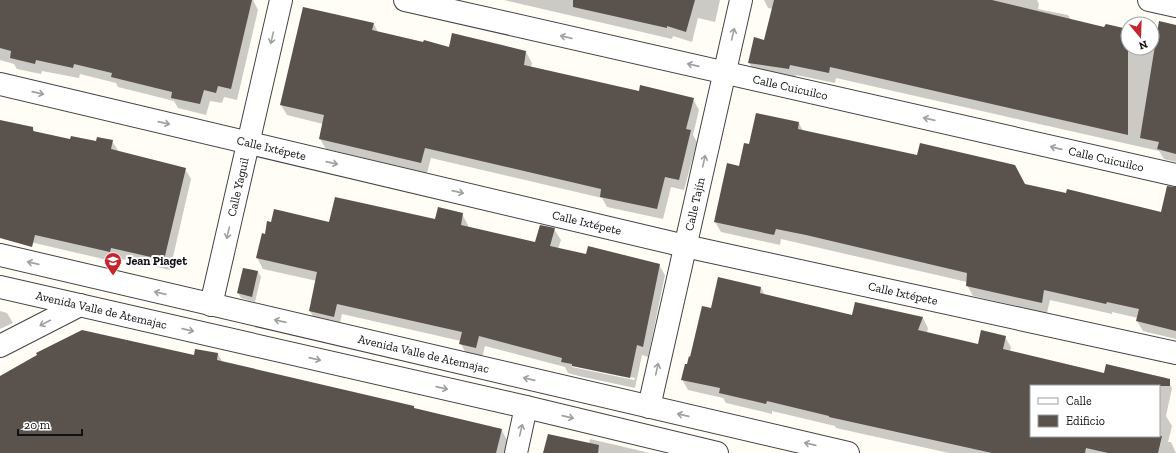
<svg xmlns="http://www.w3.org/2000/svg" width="1176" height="453" font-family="'Zilla Slab',serif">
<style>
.shadow{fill:#0003;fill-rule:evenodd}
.building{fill:#5a524d}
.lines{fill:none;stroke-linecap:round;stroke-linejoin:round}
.minor-casing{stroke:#444;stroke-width:24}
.minor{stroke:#fff;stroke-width:22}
.oneway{stroke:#a0a0a0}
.labels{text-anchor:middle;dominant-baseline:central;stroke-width:4;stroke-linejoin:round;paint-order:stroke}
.street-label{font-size:12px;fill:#111;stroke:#fff}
.poi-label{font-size:12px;font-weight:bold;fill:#111;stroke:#fff;text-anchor:start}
</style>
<rect width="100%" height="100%" fill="#fffdf5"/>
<g class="shadow">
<path d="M0,0H253L258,10L237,100L224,97L222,103L210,101L206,115L178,108L174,101L118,87L116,83L80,74L79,78L42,71L41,74L17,69L14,64L0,60Z"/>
<path d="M504,0H720L715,22L698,18L692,42L673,36L672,39Z"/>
<path d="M764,0H1037L1039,4L1038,9L1068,15L1071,20L1105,28L1128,29V48H1152V34L1158,35L1176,26V162L1164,159L1159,151L836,78L835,83L796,75L795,80L755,73L749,62L765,41L773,9L768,8Z"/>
<path d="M374,24L378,32L450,48L526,52L532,63L531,67L640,92L693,99L699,110L693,135L697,142L684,190L671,187L663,219L607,207L602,198L431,158L427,173L326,149L320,139L323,124L287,115L281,105Z"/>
<path d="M0,121L33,128L35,133L71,140L96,142L112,141L119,152L185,169L191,179L170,270L117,258L116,262L0,235Z"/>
<path d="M799,123L803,131L1025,185L1162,213L1176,203V339L1143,331L1137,321L1138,318L1112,312V314L1050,300L1047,313L973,296L967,285V282L781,239L780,245L721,232L715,222L750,145Z"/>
<path d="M462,214L468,225V228L536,243L554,229L561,240L558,249L587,255L659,265L665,275L648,357L642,355L635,388L579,376L568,373L565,367L485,346L482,358L467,355L461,344V341L342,314L339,327L316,322L310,311L317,281L263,269L257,258L265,235L330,223L436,220ZM572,365L635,378L634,380L572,367Z"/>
<path d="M243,269L258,272L261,277L255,302L241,298L238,293Z"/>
<path d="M761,288L765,295L853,316L923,318L928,328L927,333L979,345L1005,337L1011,347L1010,352L1105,375L1107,365L1166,378L1172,388L1166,416L1172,426L1168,442H1171L1176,453H949L836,428L835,426L772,411V414L726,403L723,398L688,390L682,379L711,310ZM1031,386H1159V436H1031Z"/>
<path d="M0,311L7,313L13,323L0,329Z"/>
<path d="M218,354L223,363L414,407L415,409L501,429L507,440L504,453H0V377Z"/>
<path d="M590,439L650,453H544L589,444Z"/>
</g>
<g class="building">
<path d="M0,0H252L231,89L218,86L216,93L204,90L200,104L171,98L172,92L111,77L112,73L74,64L73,68L36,60L35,64L10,58L11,51L0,48Z"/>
<path d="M573,0H695L686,32L667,26V28L573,7Z"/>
<path d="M774,0H992L1104,27L1106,24L1128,29V135L830,67L829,73L790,65L789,69L748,63L754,37L764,40Z"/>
<path d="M303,7L374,23L372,30L423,42L424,40L449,47L452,33L502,45L526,51L524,65L639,91L640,85L694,98L686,129L691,130L679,180L665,177L657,209L600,197L601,189L425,148L421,163L319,139L324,115L280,105Z"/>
<path d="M1159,21L1176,25V154L1157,149L1159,142L1140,138Z"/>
<path d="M756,113L799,122L798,129L917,155L920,143L1015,165L1025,184L1066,193L1067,189L1161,212L1167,186L1176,187V331L1136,321L1139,309L1107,302L1106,304L1044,290L1042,303L966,286L967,273L806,235L776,229L774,235L714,222L727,163L739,166L744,143L749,144Z"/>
<path d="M0,120L33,127V131L70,139L71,136L96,141L97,137L113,140L111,149L186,168L164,260L111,248L110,252L35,235L32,247L0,238Z"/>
<path d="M335,197L435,219L438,207L463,213L461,225L535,242L540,225L555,228L550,246L586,254L588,246L660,264L643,347L637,345L630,378L572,366V364L561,362L562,358L479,336L476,348L459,344L462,332L337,304L334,317L309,311L317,272L256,258L262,233L265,234L267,221L271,222L274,209L329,222Z"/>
<path d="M243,268L258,271L252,297L237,293Z"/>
<path d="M718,277L761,287L760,293L852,315L855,302L923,317L918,330L978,344L981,330L1006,336L1003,349L1104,373L1106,364L1170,379V386H1031V436H1162L1158,453H1108L1086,448L1085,453H992L829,417V416L767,401L766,404L719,393L720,388L681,380L685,364H687L689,356L690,357L702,306L711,308Z"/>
<path d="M82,330L194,355L195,349L218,353L217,360L414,406V408L502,429L496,453H0V376L37,355L36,353Z"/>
<path d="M548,434L599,445L598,453H543Z"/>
</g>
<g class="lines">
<defs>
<g id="minor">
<path id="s1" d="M405,0L1176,175"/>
<path d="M1149,0L1176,6"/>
<path id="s2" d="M0,84L685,246L1176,353"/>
<path id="s3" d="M0,255L848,453"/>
<path id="s4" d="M0,287L526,407L717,453"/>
<path id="s5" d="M211,305L281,0"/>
<path d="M0,346L80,305"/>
<path id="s6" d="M649,407L741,0"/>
<path d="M516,453L526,407"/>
</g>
</defs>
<use href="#minor" class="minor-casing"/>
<use href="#minor" class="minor"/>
</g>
<defs><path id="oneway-shaft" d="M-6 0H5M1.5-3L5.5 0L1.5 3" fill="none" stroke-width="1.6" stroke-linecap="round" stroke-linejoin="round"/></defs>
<g class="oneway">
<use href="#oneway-shaft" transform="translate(733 34) rotate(-77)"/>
<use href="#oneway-shaft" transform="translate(566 37) rotate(-167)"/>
<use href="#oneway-shaft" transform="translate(272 38) rotate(103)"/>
<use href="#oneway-shaft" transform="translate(693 65) rotate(-167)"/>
<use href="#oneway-shaft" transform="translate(38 93) rotate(13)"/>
<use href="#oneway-shaft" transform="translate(929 119) rotate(-167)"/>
<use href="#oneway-shaft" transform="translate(164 123) rotate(13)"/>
<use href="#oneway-shaft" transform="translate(1056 148) rotate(-167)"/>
<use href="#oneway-shaft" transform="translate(704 161) rotate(-77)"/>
<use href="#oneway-shaft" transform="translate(332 163) rotate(13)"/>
<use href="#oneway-shaft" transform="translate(458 192) rotate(13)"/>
<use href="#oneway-shaft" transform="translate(228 233) rotate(103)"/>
<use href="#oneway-shaft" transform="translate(33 263) rotate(-167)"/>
<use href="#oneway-shaft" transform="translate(160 293) rotate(-167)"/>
<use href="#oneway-shaft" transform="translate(280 321) rotate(-167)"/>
<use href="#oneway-shaft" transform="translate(45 323) rotate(153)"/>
<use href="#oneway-shaft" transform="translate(188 330) rotate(13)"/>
<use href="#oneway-shaft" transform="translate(315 359) rotate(13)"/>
<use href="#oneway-shaft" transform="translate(657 369) rotate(-77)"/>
<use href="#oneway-shaft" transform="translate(529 379) rotate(-167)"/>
<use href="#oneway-shaft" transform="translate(442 388) rotate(13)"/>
<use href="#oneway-shaft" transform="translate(683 415) rotate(-167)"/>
<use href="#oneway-shaft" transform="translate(568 417) rotate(13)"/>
<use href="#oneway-shaft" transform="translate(521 430) rotate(-77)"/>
<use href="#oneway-shaft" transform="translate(810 444) rotate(-167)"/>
</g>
<defs>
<symbol id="school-pin" viewBox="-11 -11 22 30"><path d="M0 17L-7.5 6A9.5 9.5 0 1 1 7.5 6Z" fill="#c4262e" stroke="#fff"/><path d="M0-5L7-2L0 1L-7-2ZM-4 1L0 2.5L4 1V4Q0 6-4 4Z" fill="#fff"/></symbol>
</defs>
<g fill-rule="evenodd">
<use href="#school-pin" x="103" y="251" width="20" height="27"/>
</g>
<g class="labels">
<g class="street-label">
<text stroke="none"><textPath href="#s1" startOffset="395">Calle Cuicuilco</textPath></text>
<text stroke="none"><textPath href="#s2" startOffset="279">Calle Ixtépete</textPath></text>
<text stroke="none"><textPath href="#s1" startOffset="719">Calle Cuicuilco</textPath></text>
<text stroke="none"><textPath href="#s5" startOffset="121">Calle Yaguil</textPath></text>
<text stroke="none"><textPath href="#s6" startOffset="208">Calle Tajín</textPath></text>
<text stroke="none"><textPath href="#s2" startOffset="603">Calle Ixtépete</textPath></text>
<text stroke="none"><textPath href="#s2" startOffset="927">Calle Ixtépete</textPath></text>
<text stroke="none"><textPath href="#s4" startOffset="104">Avenida Valle de Atemajac</textPath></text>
<text stroke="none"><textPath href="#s3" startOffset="435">Avenida Valle de Atemajac</textPath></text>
</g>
<g class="poi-label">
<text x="126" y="261">Jean Piaget</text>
</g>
</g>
<rect x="1030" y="385" width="130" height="52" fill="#ffffff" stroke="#a0a0a0"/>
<rect x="1038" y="398" width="20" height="6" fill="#ffffff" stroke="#a0a0a0"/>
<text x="1066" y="405" font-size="12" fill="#111111">Calle</text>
<rect x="1038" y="415" width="20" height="12" fill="#5a524d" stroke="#a0a0a0"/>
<text x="1066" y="425" font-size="12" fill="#111111">Edificio</text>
<g transform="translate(1140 36) rotate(161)"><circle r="19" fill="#ffffff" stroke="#a0a0a0"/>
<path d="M0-3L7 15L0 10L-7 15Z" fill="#c4262e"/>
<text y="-6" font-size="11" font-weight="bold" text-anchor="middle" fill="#111111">N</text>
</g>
<path d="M18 429v6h64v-6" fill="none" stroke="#111111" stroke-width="2"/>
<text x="24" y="429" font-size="12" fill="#111111" stroke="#ffffff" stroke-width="3" paint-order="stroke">20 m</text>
</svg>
